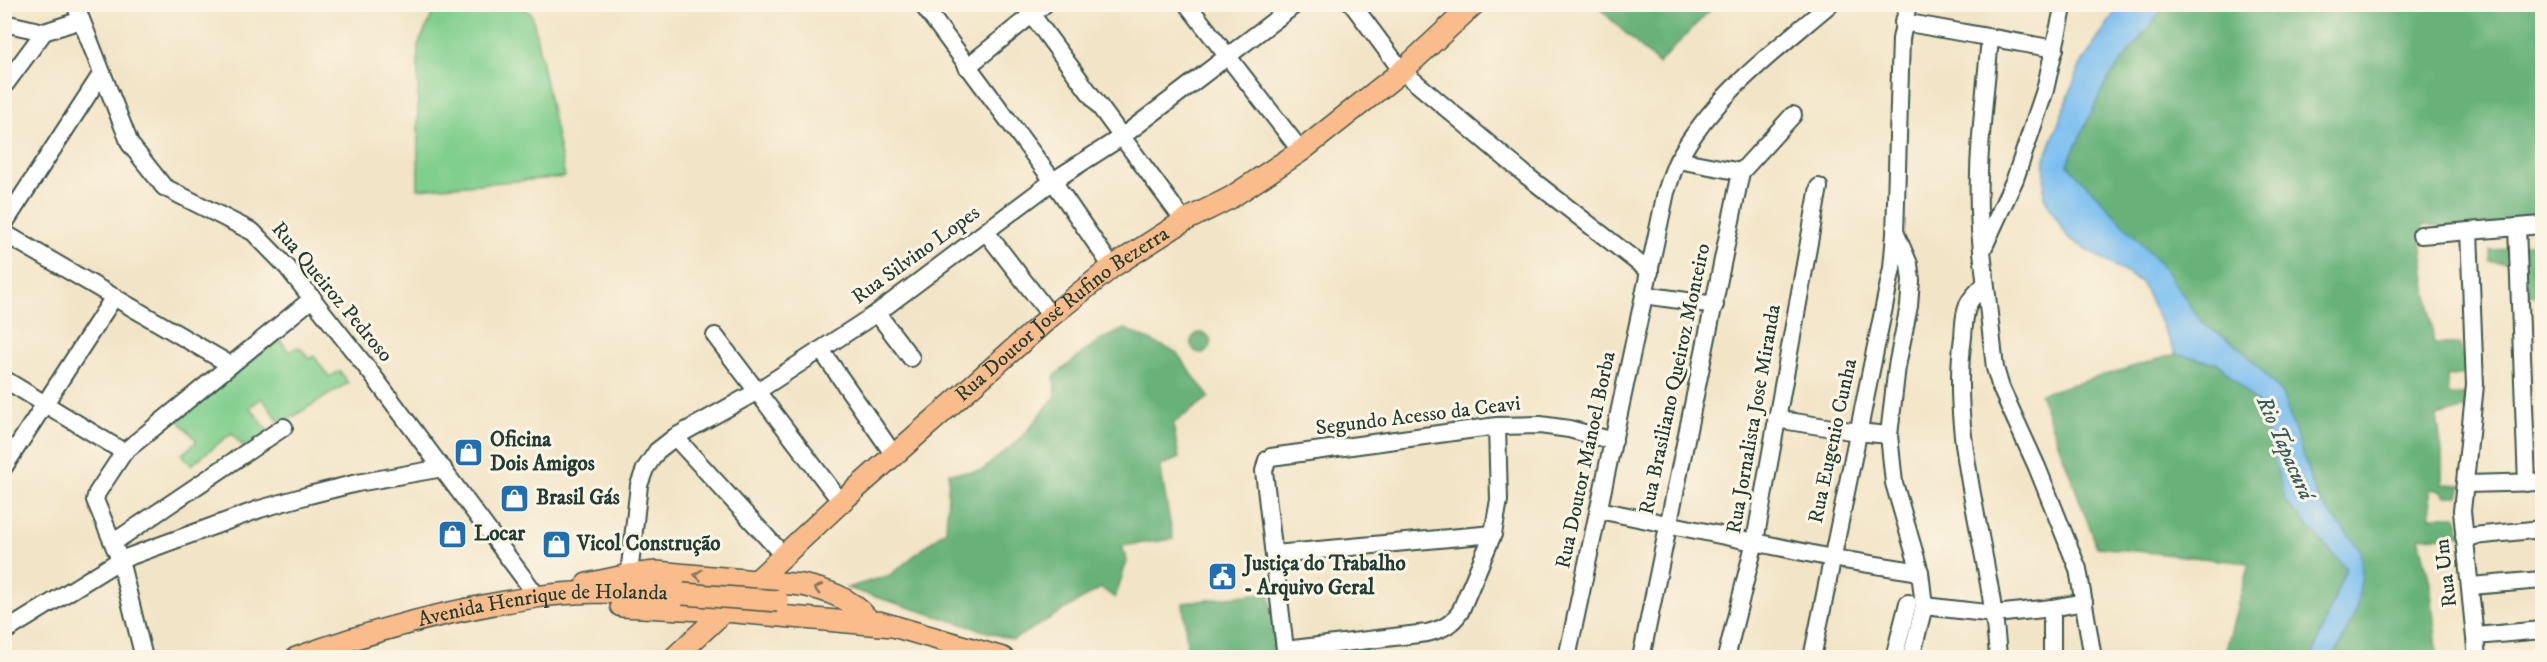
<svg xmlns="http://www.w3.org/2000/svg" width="2547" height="662" font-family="'IM FELL DW Pica',serif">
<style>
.green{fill:#81cf8e;stroke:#508661;stroke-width:1.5}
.forest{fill:#68b279;stroke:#447856;stroke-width:1.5}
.water{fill:#79bef0;stroke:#4c7e92;stroke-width:1.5}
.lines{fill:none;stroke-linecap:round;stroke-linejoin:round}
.minor-casing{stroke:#3f564a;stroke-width:20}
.major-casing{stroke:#3f564a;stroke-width:24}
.minor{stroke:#fff;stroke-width:16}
.major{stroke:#fabc8b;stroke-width:21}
.major-bridge-casing{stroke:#3f564a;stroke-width:24;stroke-linecap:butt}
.major-bridge{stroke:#fabc8b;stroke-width:21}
.oneway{stroke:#82765b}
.labels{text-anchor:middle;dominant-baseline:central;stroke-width:6;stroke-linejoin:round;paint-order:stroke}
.street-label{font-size:21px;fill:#1f3d34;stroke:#fcf5e5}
.poi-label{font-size:21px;font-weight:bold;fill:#1f3d34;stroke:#fcf5e5;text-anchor:start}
.water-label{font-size:22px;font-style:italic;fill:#365d63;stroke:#fcf5e5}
</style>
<rect width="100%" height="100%" fill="#fcf5e5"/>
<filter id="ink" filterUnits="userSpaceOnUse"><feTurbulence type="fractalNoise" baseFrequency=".0167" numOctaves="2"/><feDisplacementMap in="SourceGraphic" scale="12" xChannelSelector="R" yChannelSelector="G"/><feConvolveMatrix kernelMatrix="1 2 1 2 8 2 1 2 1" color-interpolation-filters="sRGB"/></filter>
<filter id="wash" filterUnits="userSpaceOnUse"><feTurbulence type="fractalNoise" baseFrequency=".008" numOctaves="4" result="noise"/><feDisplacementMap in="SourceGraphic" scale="24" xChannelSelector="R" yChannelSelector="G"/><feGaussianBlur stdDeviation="1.35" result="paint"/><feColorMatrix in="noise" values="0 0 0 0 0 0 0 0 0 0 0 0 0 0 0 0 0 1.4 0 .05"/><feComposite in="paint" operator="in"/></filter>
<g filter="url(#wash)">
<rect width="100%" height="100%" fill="#f2e4c6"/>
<g class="green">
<path d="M437,5H521L532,15L565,177L418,189V45Z"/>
<path d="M279,338L289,352L297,347L301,348L309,359L314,356L329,377L340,371L348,383L281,424L262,398L250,407L269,432L243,447L232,433L191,465L182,454L197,441L178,420Z"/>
</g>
<g class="forest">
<path d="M1596,5H1595H1715L1658,64Z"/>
<path d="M2166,5H2542V221L2442,227L2423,225L2421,241L2434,344H2459L2471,373L2447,377L2448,392L2451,395H2469L2470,407L2437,416L2442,452V484L2462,485L2459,496H2445L2442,491L2430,489L2431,516H2456L2462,535L2419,537L2430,583L2438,657H2334L2356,611L2360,549L2317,498L2282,393L2240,347L2203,324L2067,164L2106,82Z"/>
<path d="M2537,242L2540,295L2523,294L2521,245Z"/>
<path d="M2512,249V262H2490V250Z"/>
<path d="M1125,329L1176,352L1209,397L1173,424L1179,458L1160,466L1173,539L1122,546L1127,561L1115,598L1101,588L1013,640L847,588L890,575L946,530L949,473L981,471L1020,439L1056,396L1054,376L1098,341Z"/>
<circle cx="1201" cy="343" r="10"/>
<path d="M2176,354L2218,363L2260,405L2286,502L2346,568L2312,657H2224L2249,563L2097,547L2040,394Z"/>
<path d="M1269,592L1279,657H1188L1183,603Z"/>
</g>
<path class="water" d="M2120,5H2166L2106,82L2067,164L2161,264L2203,324L2240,347L2282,393L2317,498L2360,549L2362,575L2356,611L2334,657H2312L2346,568L2286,502L2259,405L2218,363L2176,354L2141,282L2068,238L2044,197L2045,159L2080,66Z"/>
</g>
<g filter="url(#ink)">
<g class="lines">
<defs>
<g id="minor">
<path d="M75,4L130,144L164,187L253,232L287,267L371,373L537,596"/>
<path d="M922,4L1053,181L1112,267"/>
<path d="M1024,4L1184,221"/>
<path d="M1187,4L1301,151"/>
<path d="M1352,4L1402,71L1527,176L1650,272"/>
<path d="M2064,4L2045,90L2015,179L1982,251L1995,368L2001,388L2037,467L2078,569L2093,658"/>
<path d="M1903,22L2055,49"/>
<path d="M4,23L44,32L81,20"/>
<path d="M967,67L1045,4"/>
<path d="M4,86L44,32"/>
<path d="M1741,172L1793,115"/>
<path d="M4,224L102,73"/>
<path d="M2517,227L2527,483"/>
<path d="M2469,231L2475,385L2462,511L2477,658"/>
<path d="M986,232L1051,316"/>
<path d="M4,233L229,364"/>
<path d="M1896,234L1909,264L1911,280L1909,306L1897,366L1889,435L1894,483L1920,572L1924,606L1911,658"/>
<path d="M2421,235L2542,225"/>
<path d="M1982,250C1973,180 1984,108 1990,38"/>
<path d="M1985,284C1980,289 1974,295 1970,301C1964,311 1964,325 1963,337C1948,445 1992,551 1998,658"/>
<path d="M1644,295L1715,305"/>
<path d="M877,313L911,358"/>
<path d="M715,336L841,502"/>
<path d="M821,350L894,455"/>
<path d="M4,379L124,452"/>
<path d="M1776,419L1857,432L1889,435"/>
<path d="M675,437L783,555"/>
<path d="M4,467L114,297"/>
<path d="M2466,484L2542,482"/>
<path d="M1599,510L1832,558L1920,572"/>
<path d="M2464,537L2542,529"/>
<path d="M114,542L284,427"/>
<path d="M1275,554L1493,534"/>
<path d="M629,575L639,485L645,469L657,451L675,437L756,392L877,313L1053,181L1123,136L1296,4"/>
<path d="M2471,586L2542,580"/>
<path d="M1924,606L1995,614L2052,608L2084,602"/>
<path d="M2052,608V658"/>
<path d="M4,632L120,560L260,509L309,495L357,483L443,468"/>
<path d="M2476,636L2542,630"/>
<path d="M1285,650L1427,633C1443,629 1451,625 1460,612L1493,534L1499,500L1497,426"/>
<path d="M144,658L120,560L95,500L97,493L124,452L313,298"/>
<path d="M1286,658L1264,471L1267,460L1271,457L1497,426L1540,425L1569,429L1614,441"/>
<path d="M1567,658L1666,192C1670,181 1673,168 1679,158C1715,94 1775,51 1830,4"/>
<path d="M1641,658L1741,172L1678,160"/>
<path d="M1726,658L1755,541L1819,187"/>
<path d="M1812,658L1892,268L1895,234L1901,39L1908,4"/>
<path d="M1894,658L1908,603"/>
</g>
<g id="major">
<path d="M587,584L629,575L656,572L802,585C827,590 850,598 867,618"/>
<path d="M621,606L724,611L893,626"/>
<path d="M879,622L1003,658"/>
<path id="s1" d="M296,658C373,630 455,609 536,597C584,589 634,593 683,594"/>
<path id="s2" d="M674,658L841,502L1051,316L1112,267L1184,221L1230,198L1301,151L1402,71L1474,4"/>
</g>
</defs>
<use href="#minor" class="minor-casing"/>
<use href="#major" class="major-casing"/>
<use href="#minor" class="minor"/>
<use href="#major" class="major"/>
<defs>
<path id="major-bridge" d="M683,594L778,601"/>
</defs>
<use href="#major-bridge" class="major-bridge-casing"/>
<use href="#major-bridge" class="major-bridge"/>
</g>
<defs><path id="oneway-chevron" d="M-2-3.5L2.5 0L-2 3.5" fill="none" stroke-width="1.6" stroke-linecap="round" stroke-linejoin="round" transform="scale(1.5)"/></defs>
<g class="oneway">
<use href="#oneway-chevron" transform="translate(698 575) rotate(-175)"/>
<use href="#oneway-chevron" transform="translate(818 589) rotate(-165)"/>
</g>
</g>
<defs>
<symbol id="shop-square" viewBox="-11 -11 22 22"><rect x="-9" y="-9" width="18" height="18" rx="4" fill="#1f6fb2" stroke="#fcf5e5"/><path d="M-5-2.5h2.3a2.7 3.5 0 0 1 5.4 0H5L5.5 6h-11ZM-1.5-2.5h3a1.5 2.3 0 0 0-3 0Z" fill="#fff"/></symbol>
<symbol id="civic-square" viewBox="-11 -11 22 22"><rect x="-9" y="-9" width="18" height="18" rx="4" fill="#1f6fb2" stroke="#fcf5e5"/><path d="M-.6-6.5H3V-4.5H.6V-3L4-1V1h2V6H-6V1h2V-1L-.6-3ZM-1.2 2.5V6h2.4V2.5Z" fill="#fff"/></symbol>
</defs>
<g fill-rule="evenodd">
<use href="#shop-square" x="452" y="436" width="33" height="33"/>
<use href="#shop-square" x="498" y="482" width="33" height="33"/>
<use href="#shop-square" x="436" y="518" width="33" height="33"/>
<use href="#shop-square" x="540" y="528" width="33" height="33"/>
<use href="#civic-square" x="1206" y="560" width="33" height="33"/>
</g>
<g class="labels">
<g class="street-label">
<text transform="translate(916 255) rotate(-36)">Rua Silvino Lopes</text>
<text transform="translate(332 292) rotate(50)">Rua Queiroz Pedroso</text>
<text stroke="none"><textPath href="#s2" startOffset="519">Rua Doutor José Rufino Bezerra</textPath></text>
<text transform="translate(1675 379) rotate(-78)">Rua Brasiliano Queiroz Monteiro</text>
<text transform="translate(1418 416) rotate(-7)">Segundo Acesso da Ceavi</text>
<text transform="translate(1754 419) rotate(-80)">Rua Jornalista Jose Miranda</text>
<text transform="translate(1833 441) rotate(-78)">Rua Eugenio Cunha</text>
<text transform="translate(1586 460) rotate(-78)">Rua Doutor Manoel Borba</text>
<text transform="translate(2446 573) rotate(-97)">Rua Um</text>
<text stroke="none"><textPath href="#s1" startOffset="254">Avenida Henrique de Holanda</textPath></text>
</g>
<g class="poi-label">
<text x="490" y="440">Oficina<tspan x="490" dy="24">Dois Amigos</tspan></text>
<text x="536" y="498">Brasil Gás</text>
<text x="474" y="534">Locar</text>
<text x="577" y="544">Vicol Construção</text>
<text x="1244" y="564">Justiça do Trabalho<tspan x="1244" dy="24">- Arquivo Geral</tspan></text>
</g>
<g class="water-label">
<text transform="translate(2285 448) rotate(66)">Rio Tapacurá</text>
</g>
</g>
<rect width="2547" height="662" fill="none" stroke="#fcf5e5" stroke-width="24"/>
</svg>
